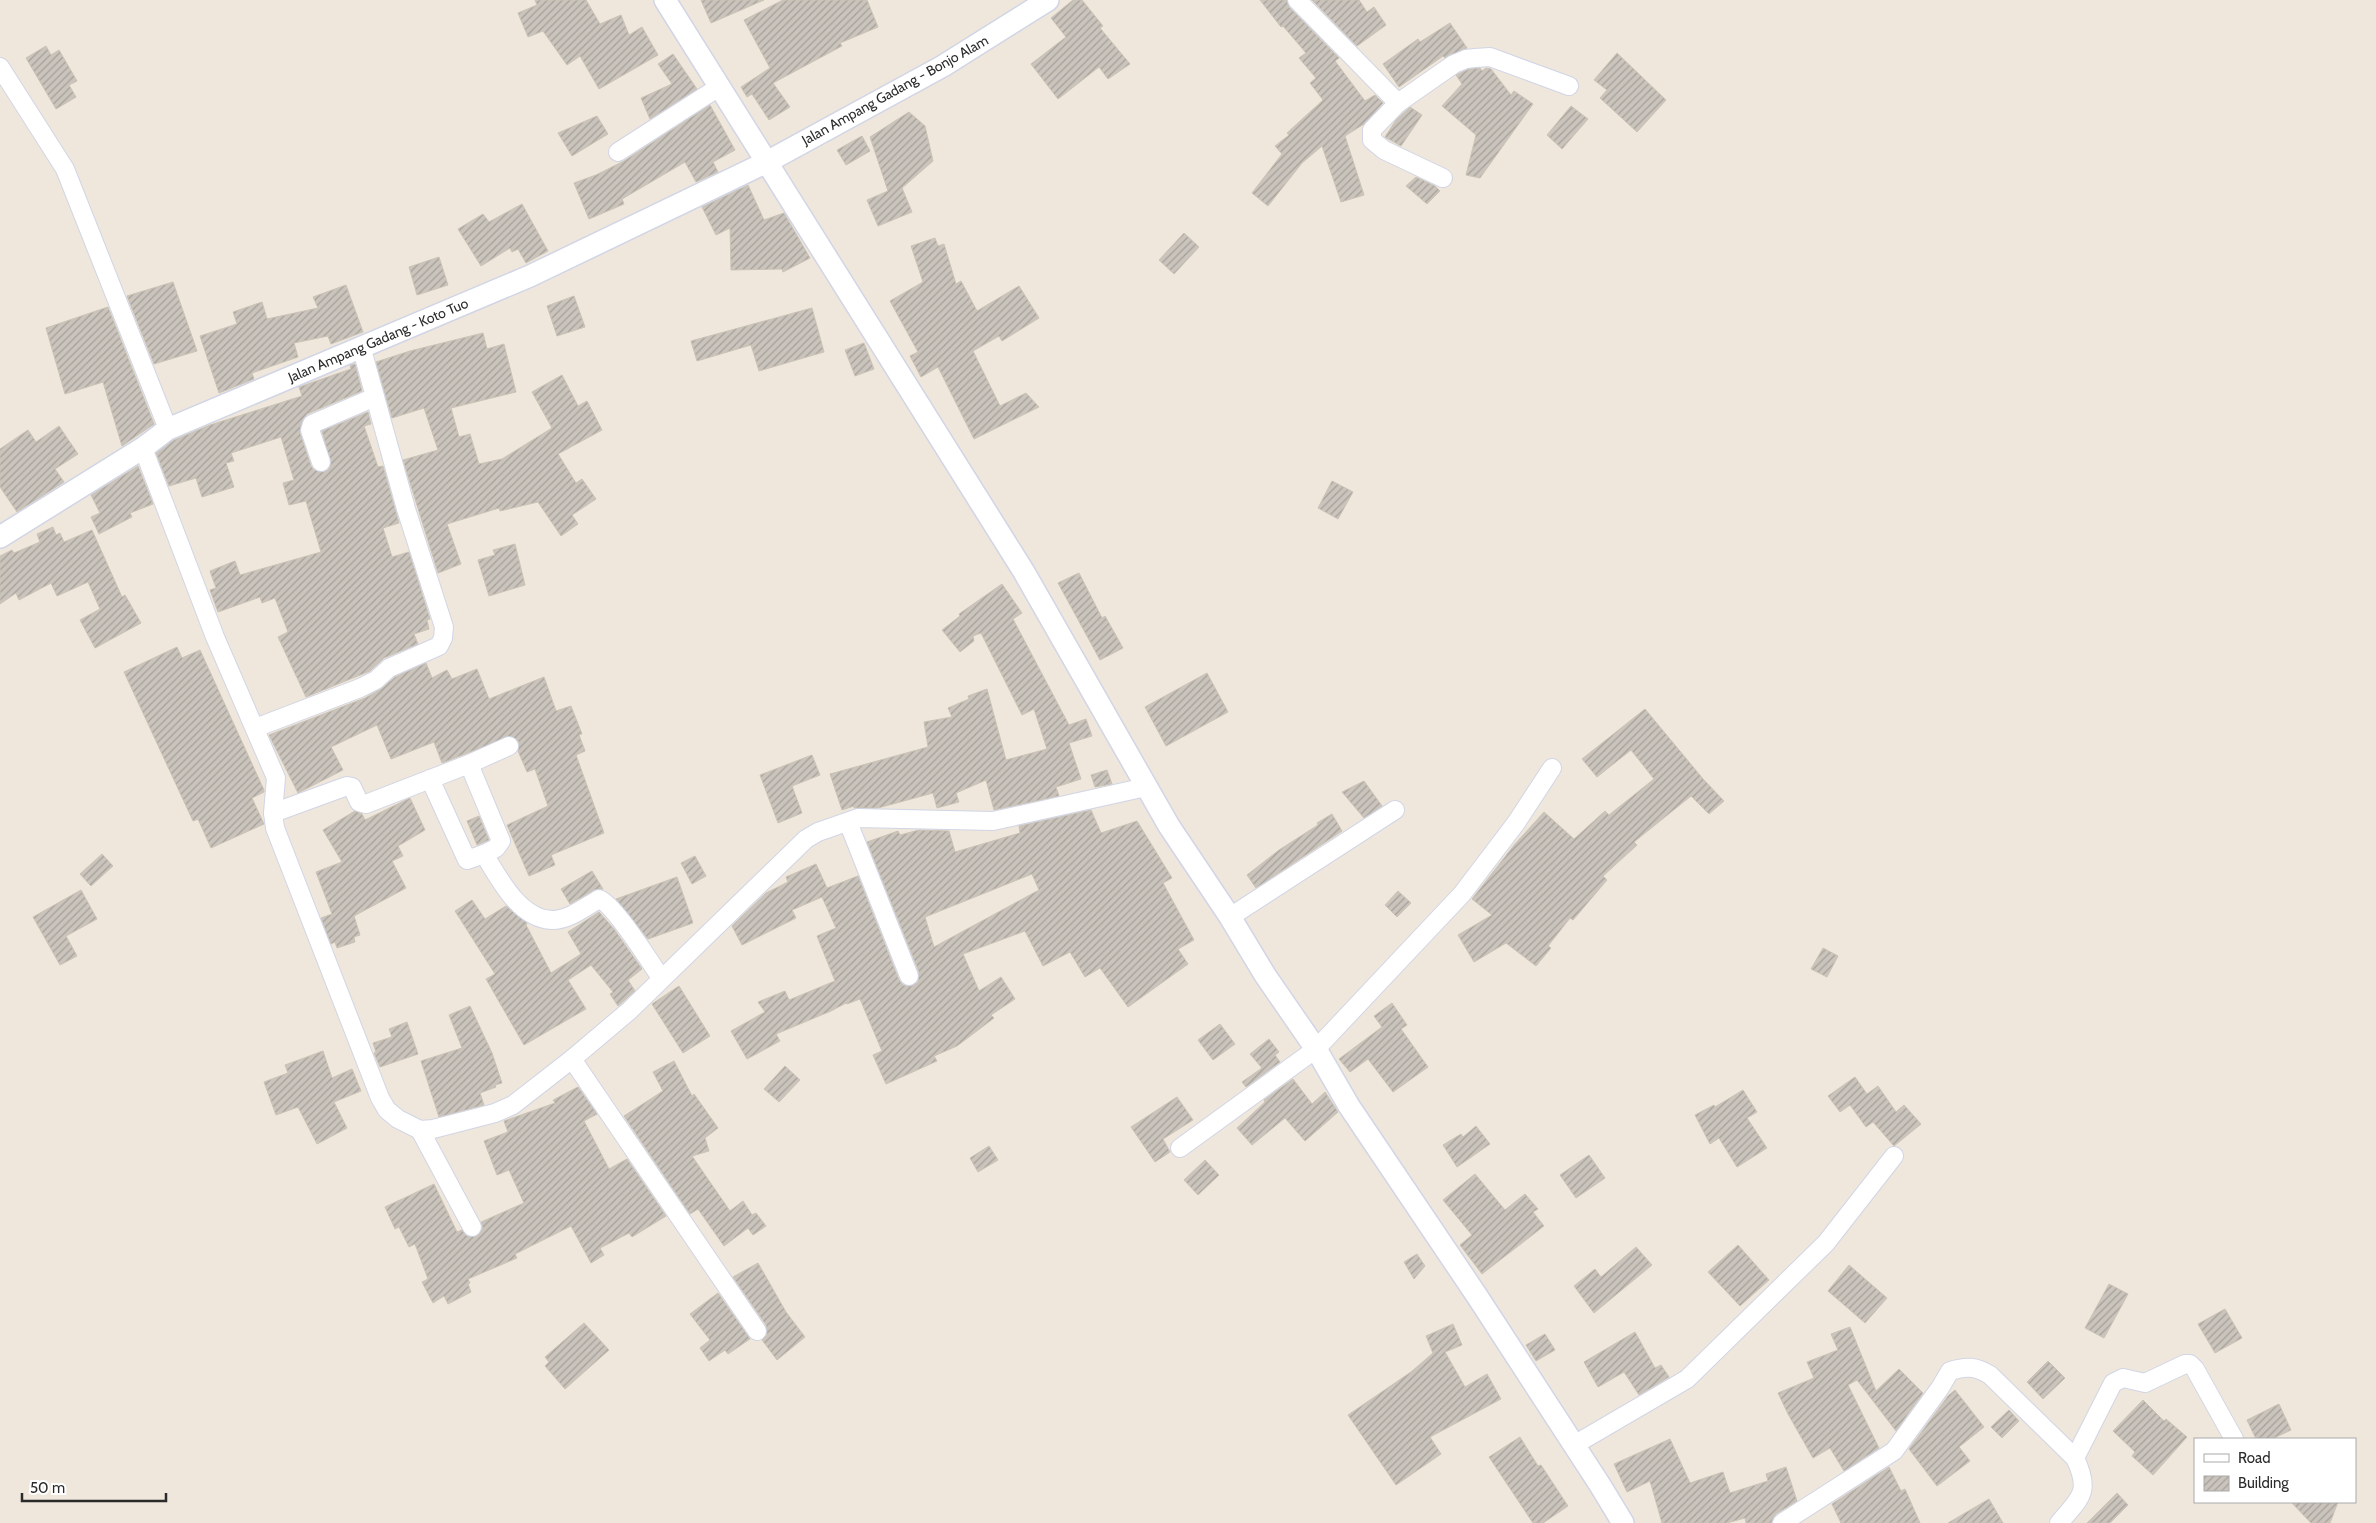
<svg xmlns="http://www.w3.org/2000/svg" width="2376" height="1523" font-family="Cabin,sans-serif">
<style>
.building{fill:url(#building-hatch);stroke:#cac3b5;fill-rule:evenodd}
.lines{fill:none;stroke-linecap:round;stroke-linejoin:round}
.minor-casing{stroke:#d1d5e5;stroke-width:20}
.tertiary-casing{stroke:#d1d5e5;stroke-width:24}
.minor{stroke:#fff;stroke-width:18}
.tertiary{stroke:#fff;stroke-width:21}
.labels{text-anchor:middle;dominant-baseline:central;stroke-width:4;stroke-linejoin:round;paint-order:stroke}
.street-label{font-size:14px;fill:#2b2b2b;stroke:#fff}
</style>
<defs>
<pattern id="building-hatch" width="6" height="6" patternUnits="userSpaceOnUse" patternTransform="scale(1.25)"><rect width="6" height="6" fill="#cac4bc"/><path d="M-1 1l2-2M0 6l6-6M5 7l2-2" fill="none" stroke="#a49f99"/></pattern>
</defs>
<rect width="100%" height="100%" fill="#efe7dc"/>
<g class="building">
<path d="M535,0H586L600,24L621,15L629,35L642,27L658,55L599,89L580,56L567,65L543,31L528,37L518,13L537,5Z"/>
<path d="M701,0H764L711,23Z"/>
<path d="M783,0H867L878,27L840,43L842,46L773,83L790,107L769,120L752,94L747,97L741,87L770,68L744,20Z"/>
<path d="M1073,0H1082L1103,26L1100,28L1130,64L1108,79L1099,67L1058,99L1031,64L1066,37L1051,18Z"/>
<path d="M1260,0H1287L1289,7L1339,58L1335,61L1365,101L1375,95L1383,103L1364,124L1345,136L1364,195L1341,202L1322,146L1302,163L1268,206L1252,193L1282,154L1275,146L1289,135L1287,133L1323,100L1310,83L1316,78L1299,58L1306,53L1283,26L1281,27Z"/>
<path d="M1312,0H1359L1367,12L1374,7L1386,25L1357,46Z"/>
<path d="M1450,23L1467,48L1445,58L1443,56L1399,87L1383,64L1418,39L1420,42Z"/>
<path d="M46,46L51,55L59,50L77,81L69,85L76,97L56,109L26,58Z"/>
<path d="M1617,53L1666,100L1637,132L1600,98L1607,90L1594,80Z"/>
<path d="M673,54L697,89L650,119L641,98L672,84L658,64Z"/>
<path d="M1480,68L1482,71L1486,68L1491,69L1511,95L1514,91L1533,104L1480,178L1466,175L1476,135L1442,106L1462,84L1456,75L1469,69Z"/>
<path d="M710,105L735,150L713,162L718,172L696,182L685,162L622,199L624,204L589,219L574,183L596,175L624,161Z"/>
<path d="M1571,106L1588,119L1562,149L1547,135Z"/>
<path d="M1410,107L1422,115L1401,146L1385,137L1396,120Z"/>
<path d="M909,112L925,126L933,161L902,188L912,212L878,226L867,200L888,191L870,137Z"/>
<path d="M597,116L608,134L572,156L558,133Z"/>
<path d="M862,136L870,151L846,165L837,150Z"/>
<path d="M1416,177L1435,186L1440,191L1427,204L1406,186Z"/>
<path d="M748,185L764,220L784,213L810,258L783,272L782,269L731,270L730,228L716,235L702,207Z"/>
<path d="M522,204L548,251L526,263L518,249L512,252L510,248L481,266L458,229L483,214L489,222Z"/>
<path d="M1184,233L1199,247L1174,274L1159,260Z"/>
<path d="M935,238L938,246L944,244L956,284L961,281L977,311L1019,286L1039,318L1002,341L999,336L973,351L1000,406L1026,393L1039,407L974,439L938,367L921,377L910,356L918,352L890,301L923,282L911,246Z"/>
<path d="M439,257L448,285L417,295L409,267Z"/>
<path d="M173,282L197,351L154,364L127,296Z"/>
<path d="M346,285L363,332L331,344L328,336L294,343L298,357L252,373L254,379L219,393L200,336L237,324L233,312L262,302L267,319L318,308L313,297Z"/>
<path d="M574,296L585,327L557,336L547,306Z"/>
<path d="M108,307L154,424L122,446L103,382L65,394L46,328Z"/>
<path d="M812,308L824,352L759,371L751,345L697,361L691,341Z"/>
<path d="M483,333L487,349L504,344L516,392L451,408L459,437L470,434L479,464L502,459L552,428L532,392L562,375L578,406L587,401L602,430L558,454L576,483L582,479L596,499L572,515L578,524L561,536L538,502L500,511L499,508L447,524L461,564L438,573L403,460L438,450L424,408L392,418L376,362L410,351Z"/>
<path d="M864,343L874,369L855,376L845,350Z"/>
<path d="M355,364L362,391L307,414L302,421L300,433L311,466L314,470L324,472L331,464L322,431L368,412L371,424L364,426L378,467L383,466L399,523L383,528L392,557L409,552L430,619L427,620L429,629L414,634L418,644L384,658L370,671L306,697L278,637L288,632L275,598L262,603L260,597L218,612L210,590L216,588L210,571L235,561L240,575L321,552L306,501L289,505L283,483L294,480L281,437L231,453L234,461L226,463L234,487L202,497L196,478L169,486L156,453L174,440L210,425L302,396L299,387L351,369L350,365Z"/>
<path d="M59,426L78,454L55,469L64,482L17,512L0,487V449L28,430L36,442Z"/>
<path d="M138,466L153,504L130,513L132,517L99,534L91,517L100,513L91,495Z"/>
<path d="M1332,481L1353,492L1338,519L1318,508Z"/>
<path d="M53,527L56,535L60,533L64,542L92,530L122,597L125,595L141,623L95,648L80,620L100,609L88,582L57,596L51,583L19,600L16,593L0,604V556L12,550L14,553L40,542L37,534Z"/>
<path d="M515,544L525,585L489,596L478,560L495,555L493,550Z"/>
<path d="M1079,573L1102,618L1105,616L1123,648L1100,660L1058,583Z"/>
<path d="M1002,584L1022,613L1013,619L1069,725L1086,719L1092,736L1069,743L1081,779L1056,787L1059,796L994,810L986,780L956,793L959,802L937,808L933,793L878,808H854V806L842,810L830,774L928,747L924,722L952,717L948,708L969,699L968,696L987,689L1006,760L1047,749L1034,709L1022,715L981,633L973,636L974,641L960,652L942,630L960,616L959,614Z"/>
<path d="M177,647L182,658L200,650L264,790V792L252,798L264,824L211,848L198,819L193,821L124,672Z"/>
<path d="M426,663L432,678L447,670L452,679L477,669L489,699L544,677L556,711L571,706L582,734L579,735L585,751L576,755L604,833L551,855L555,865L529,876L507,825L548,806L535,769L527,772L518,751L519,742L511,736L442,763L434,742L391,759L377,725L331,747L343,770L298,793L269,735L365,698L381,689L395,677Z"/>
<path d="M1207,673L1228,712L1166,746L1145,707Z"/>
<path d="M1645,709L1704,780L1724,801L1709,814L1691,796L1634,842L1637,845L1603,876L1607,880L1573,920L1570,918L1548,946L1551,948L1536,966L1506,943L1474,962L1458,935L1492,915L1472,899L1515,844L1544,812L1574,839L1605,811L1609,815L1654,779L1631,750L1597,777L1582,759Z"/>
<path d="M812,755L820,775L792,786L802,813L778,823L760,775Z"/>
<path d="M1107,770L1112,784L1095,787L1091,775Z"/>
<path d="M1364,781L1382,806L1364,818L1342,792Z"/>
<path d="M410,798L425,830L398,846L403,856L392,861L406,888L354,916L360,935L354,937L355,942L337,948L335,942L331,944L321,918L332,914L316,872L342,862L323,830L355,811L362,814L365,820Z"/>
<path d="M1091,810L1101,833L1137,821L1172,878L1163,883L1194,940L1178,949L1188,964L1128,1007L1100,968L1085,977L1070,952L1043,966L1025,931L963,954L979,991L1001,977L1015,999L991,1015L994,1018L957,1046L934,1056L937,1061L886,1084L873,1055L882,1051L860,999L847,1004L846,1003L831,1011L776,1034L780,1041L747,1059L731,1031L765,1012L758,1002L785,991L789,1000L835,981L817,936L836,928L822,897L792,910L796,918L742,945L732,926L766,893L788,882L786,877L816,864L827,888L858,876L899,980L903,985L912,986L918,982L919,972L867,842L898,831L900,835L919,830L949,831L955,852L1020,833L1019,826ZM1032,874L1039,890L934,947L925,917Z"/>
<path d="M1332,814L1342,831L1256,888L1247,875L1279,850L1318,825L1317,823Z"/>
<path d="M479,816L489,840L477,845L467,821Z"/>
<path d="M102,854L113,866L91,886L80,874Z"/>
<path d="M695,856L706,876L692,884L681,863Z"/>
<path d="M592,871L603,889L594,890L570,904L561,889Z"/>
<path d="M677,877L693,923L648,939L616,899Z"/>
<path d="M81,890L97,919L66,936L77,956L60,965L33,917Z"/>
<path d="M1398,891L1411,903L1397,917L1385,905Z"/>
<path d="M472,900L485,919L506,906L527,923L526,925L551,973L581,954L568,932L599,912L614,929L642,969L628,980L635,991L618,1006L610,994L613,992L591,965L568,980L586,1009L524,1045L486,979L495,974L455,911Z"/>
<path d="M1823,948L1838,956L1827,977L1811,969Z"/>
<path d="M679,986L710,1036L683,1053L652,1004Z"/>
<path d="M1392,1003L1407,1025L1401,1029L1428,1067L1393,1092L1368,1059L1350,1072L1339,1059L1382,1027L1374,1016Z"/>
<path d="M470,1006L492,1053L502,1083L495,1085L496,1087L480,1093L484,1105L439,1117L421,1061L462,1048L449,1015Z"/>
<path d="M407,1022L418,1054L380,1067L374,1053L376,1052L373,1043L392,1037L389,1029Z"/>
<path d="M1220,1024L1235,1044L1213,1060L1198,1040Z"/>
<path d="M1269,1039L1279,1052L1275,1055L1280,1062L1246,1087L1242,1082L1262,1068L1250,1054Z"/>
<path d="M323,1051L332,1078L352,1069L361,1091L334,1102L347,1128L317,1144L298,1107L276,1115L264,1082L288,1073L285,1065Z"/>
<path d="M674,1061L692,1096L694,1094L718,1128L705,1138L709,1151L692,1156L730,1211L743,1201L752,1215L756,1213L766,1226L753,1235L748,1228L724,1246L698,1209L690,1214L624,1116L663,1091L653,1072Z"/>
<path d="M785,1066L800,1080L779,1102L764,1089Z"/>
<path d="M1855,1077L1867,1094L1878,1086L1896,1112L1904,1105L1921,1124L1894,1146L1873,1122L1866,1127L1850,1105L1840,1112L1828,1096Z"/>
<path d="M1293,1079L1312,1104L1325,1092L1338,1112L1305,1141L1285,1118L1252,1145L1237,1128L1265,1102L1264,1100Z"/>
<path d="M578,1087L597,1114L584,1121L609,1169L627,1159L666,1216L632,1237L629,1233L600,1248L604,1255L591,1263L571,1226L515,1254L517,1258L468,1279L470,1283L468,1284L471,1292L448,1304L444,1296L433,1303L422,1282L428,1279L415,1244L409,1247L399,1227L395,1229L385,1207L434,1184L457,1232L462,1230L467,1236H477L483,1228L481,1222L524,1203L509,1170L497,1175L484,1141L508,1132L504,1121L555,1103L553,1100Z"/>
<path d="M1743,1090L1757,1112L1747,1118L1767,1148L1737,1167L1719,1138L1710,1144L1695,1115L1714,1105L1715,1107Z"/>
<path d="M1177,1097L1193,1120L1163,1139L1170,1152L1155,1162L1131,1127Z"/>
<path d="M1476,1126L1490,1144L1457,1167L1443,1145L1461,1134L1463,1137Z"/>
<path d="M989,1146L998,1160L978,1172L970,1158Z"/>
<path d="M1589,1155L1605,1178L1576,1198L1560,1175Z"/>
<path d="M1205,1160L1219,1175L1198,1195L1184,1180Z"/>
<path d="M1475,1174L1505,1210L1525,1194L1538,1209L1533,1212L1544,1226L1482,1274L1460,1245L1472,1235L1443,1200Z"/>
<path d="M1738,1245L1769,1280L1740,1306L1708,1272Z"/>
<path d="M1636,1247L1652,1265L1594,1313L1574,1286L1595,1269L1601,1277Z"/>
<path d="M1417,1254L1425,1266L1414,1279L1404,1262Z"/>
<path d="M758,1263L786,1312L805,1337L777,1360L762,1340L767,1335L766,1325L733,1277Z"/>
<path d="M1849,1265L1887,1298L1865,1323L1828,1291Z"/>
<path d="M2109,1284L2128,1294L2104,1338L2085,1328Z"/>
<path d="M718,1293L750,1339L728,1354L725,1350L709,1361L700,1348L710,1340L690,1314Z"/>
<path d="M2225,1309L2242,1338L2215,1353L2198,1324Z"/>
<path d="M584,1323L609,1350L565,1389L545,1366L549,1362L545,1357Z"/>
<path d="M1453,1324L1462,1345L1445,1352L1465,1387L1487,1374L1501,1399L1430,1437L1441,1454L1396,1485L1348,1415L1411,1372L1433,1353L1426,1336Z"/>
<path d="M1850,1327L1876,1391L1899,1369L1923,1393L1896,1431L1857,1380L1848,1385L1879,1448L1844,1471L1830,1448L1813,1458L1788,1414L1778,1393L1814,1378L1807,1362L1838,1350L1831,1334Z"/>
<path d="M1635,1332L1655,1368L1661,1365L1669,1377L1639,1395L1624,1372L1598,1387L1584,1362Z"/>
<path d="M1545,1334L1555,1350L1536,1361L1526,1345Z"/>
<path d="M2048,1361L2065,1378L2043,1399L2027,1382Z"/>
<path d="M1955,1390L1984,1427L1959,1447L1970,1461L1937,1486L1909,1449L1948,1396Z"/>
<path d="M2143,1400L2164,1421L2166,1419L2187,1437L2153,1475L2132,1456L2135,1452L2113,1431Z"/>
<path d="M2279,1404L2291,1430L2272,1439H2256L2247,1420Z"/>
<path d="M2009,1410L2019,1421L2002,1438L1991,1427Z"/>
<path d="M1520,1437L1538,1466L1541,1465L1568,1506L1543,1523H1533L1489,1457Z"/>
<path d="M1670,1439L1690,1483L1723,1472L1730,1493L1768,1481L1766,1474L1786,1467L1797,1501L1776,1514L1771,1523H1746L1745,1518L1727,1523H1662L1650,1481L1627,1492L1614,1464Z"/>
<path d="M1889,1467L1901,1491L1905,1489L1920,1523H1841L1832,1504Z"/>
<path d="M2117,1493L2128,1505L2110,1523H2087Z"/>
<path d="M1989,1499L2003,1523H1948Z"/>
<path d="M2291,1502H2338L2330,1523H2311Z"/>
</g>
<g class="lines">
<defs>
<g id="minor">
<path d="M1297,0L1398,103L1454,64L1466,59L1475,58L1490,57L1569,86"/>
<path d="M0,67L65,169L168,429"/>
<path d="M1398,103L1372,130V140L1384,150L1443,178"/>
<path d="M618,152L719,87"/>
<path d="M143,448L215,637L276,778L273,813L275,828L380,1098L387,1110L398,1119L420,1130L433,1129L495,1113L513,1105L572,1059L630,1010L806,839L818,832L858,818L993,821L1146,787"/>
<path d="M321,462L310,430L312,424L375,397"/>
<path d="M255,728L360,688L376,680L389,668L439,646L443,638L444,627L406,509L361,346"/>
<path d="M469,764L501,841L496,848L484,854"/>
<path d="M430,779L467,860L484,854C499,878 519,919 552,920C569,920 585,907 599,899C614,904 650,962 661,978"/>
<path d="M273,813L347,786L352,787L359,802L366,804L469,764L509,746"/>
<path d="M848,822L909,976"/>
<path d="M1230,917L1395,810"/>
<path d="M572,1059L757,1331"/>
<path d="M420,1130L472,1227"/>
<path d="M1180,1148L1316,1049L1462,894L1516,823L1552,768"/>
<path d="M1574,1445L1687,1379L1826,1243L1894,1156"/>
<path d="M2075,1458L2113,1383L2123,1378L2145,1383L2185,1364H2190L2195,1369L2234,1439"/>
<path d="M1782,1523L1894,1451L1940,1388L1950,1371C1966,1366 1975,1366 1990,1375L2075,1458C2091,1492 2081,1497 2059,1523"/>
</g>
<g id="tertiary">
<path d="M665,0L1024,572L1169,826L1230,917L1265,975L1316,1049L1349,1106L1477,1296L1600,1485L1623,1523"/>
<path d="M0,537L143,448L168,429L530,276L767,162L943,66L1048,0"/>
</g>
</defs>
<use href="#minor" class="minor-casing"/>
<use href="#tertiary" class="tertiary-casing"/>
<use href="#minor" class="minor"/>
<use href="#tertiary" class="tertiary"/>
</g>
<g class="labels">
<g class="street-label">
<text transform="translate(895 90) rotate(-29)">Jalan Ampang Gadang - Bonjo Alam</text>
<text transform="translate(378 340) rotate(-23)">Jalan Ampang Gadang - Koto Tuo</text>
</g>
</g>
<rect x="2194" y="1438" width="162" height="65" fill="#ffffff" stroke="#aaaaaa"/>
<rect x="2204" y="1454" width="25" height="8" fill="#ffffff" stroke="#aaaaaa"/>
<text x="2238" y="1463" font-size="15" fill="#2b2b2b">Road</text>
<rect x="2204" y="1476" width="25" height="15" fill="url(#building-hatch)" stroke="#aaaaaa"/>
<text x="2238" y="1488" font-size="15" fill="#2b2b2b">Building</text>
<path d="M22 1493v8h144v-8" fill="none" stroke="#2b2b2b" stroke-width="2.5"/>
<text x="30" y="1493" font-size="15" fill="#2b2b2b" stroke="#ffffff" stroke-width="4" paint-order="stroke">50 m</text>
</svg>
